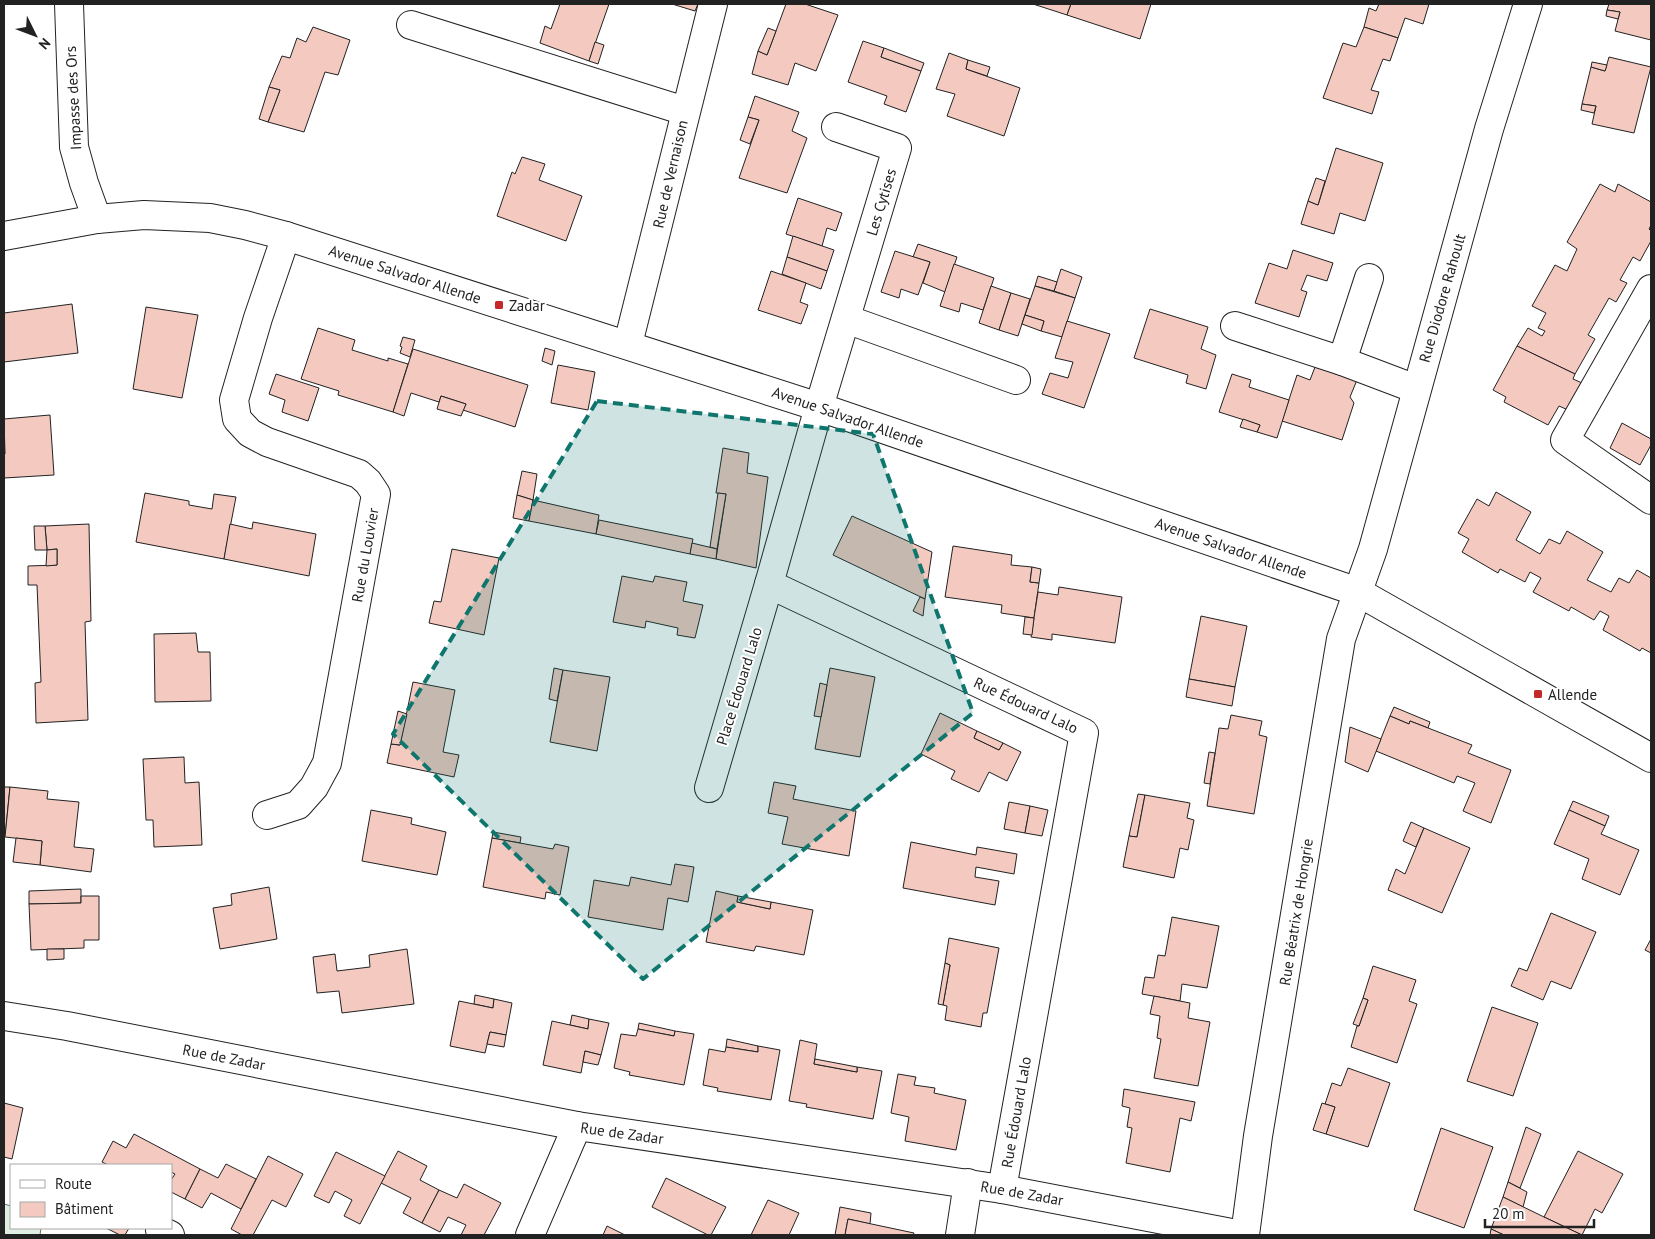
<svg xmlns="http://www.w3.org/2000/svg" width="1655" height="1239" font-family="'PT Sans',sans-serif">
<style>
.green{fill:#e0efe3;stroke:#6f6f6f}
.building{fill:#f3c9c0;stroke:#222}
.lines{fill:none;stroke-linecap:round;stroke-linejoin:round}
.minor-casing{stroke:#222;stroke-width:30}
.minor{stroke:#fff;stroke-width:28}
.marked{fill:#0f766e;fill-opacity:0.2;stroke:#0f766e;stroke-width:4;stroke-dasharray:10 6;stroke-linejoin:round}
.poi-dot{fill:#c62828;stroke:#fff;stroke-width:2}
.labels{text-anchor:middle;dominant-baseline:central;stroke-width:4;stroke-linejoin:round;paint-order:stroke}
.street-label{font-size:15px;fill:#222;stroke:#fff}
.poi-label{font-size:15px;fill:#222;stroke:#fff;text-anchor:start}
</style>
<rect width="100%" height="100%" fill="#fff"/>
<path class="green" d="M4,1204L11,1206V1228H41L40,1235H4Z"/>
<g class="building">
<path d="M560,4H609L589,61L540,43L545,26L551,29Z"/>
<path d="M672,4H698L695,11Z"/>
<path d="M786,4H805L838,15L816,71L795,63L788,85L752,74L758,51L767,55Z"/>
<path d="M1033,4H1071L1067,15Z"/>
<path d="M1071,4H1151L1140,39L1067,15Z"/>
<path d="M1379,4H1429L1423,24L1405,18L1398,38L1364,27L1369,8L1376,11Z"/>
<path d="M1609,4H1651V40L1615,31L1620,12L1607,10Z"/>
<path d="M1607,10L1620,12L1618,19L1606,16Z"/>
<path d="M313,27L350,40L338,75L325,72L304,132L268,122L280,90L269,87L282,56L290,58L297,38L306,42Z"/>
<path d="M1364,27L1398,38L1390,61L1383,59L1371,90L1379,92L1372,114L1323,98L1343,43L1356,47Z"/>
<path d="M768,28L776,31L767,55L758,51Z"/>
<path d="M863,41L884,48L881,57L921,71L906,112L884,104L887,96L848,82Z"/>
<path d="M595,42L604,45L598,64L589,61Z"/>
<path d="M884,48L924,63L921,71L881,57Z"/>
<path d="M949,53L968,60L966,69L1020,88L1004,136L947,116L955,94L936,89Z"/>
<path d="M1609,57L1651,67L1634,133L1592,124L1596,106L1582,104L1591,67L1605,71Z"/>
<path d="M968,60L990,67L987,76L966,69Z"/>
<path d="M1592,62L1607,65L1605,71L1591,67Z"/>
<path d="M269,87L280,90L268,122L259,119Z"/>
<path d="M755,96L799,112L792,131L807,138L787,193L739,178L759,120L748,117Z"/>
<path d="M1582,104L1596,106L1594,113L1581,110Z"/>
<path d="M748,117L759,120L750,144L740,140Z"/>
<path d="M1336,148L1383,163L1365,221L1340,213L1334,234L1301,224L1308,201L1318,205Z"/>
<path d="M522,157L545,164L539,180L582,196L566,241L497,216L512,172L515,174Z"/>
<path d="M1316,178L1325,181L1318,205L1308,201Z"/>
<path d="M1600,184L1615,192L1618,184L1651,202V225L1649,229L1651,231V241L1640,261L1633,257L1620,280L1627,283L1616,302L1609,298L1588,335L1595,339L1575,374L1517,346L1528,328L1542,336L1545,331L1538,328L1546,313L1532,306L1555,265L1567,271L1577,249L1567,242Z"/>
<path d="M798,198L842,213L836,231L827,228L822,246L786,234Z"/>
<path d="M793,236L834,250L827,271L787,257Z"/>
<path d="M918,244L957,257L945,292L923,283L930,262L913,257Z"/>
<path d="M1293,250L1333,263L1327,281L1307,275L1301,290L1307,292L1299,317L1255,303L1269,263L1287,269Z"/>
<path d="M895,251L930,262L918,295L901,289L899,298L881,292Z"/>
<path d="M787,257L827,271L821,289L782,274Z"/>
<path d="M954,264L994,278L983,310L961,303L959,312L940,306Z"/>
<path d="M1061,269L1082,277L1075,298L1054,291Z"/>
<path d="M771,271L806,283L800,302L808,305L801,324L758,310Z"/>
<path d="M1038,276L1057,282L1054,291L1035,286Z"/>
<path d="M991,286L1011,293L999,330L979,323Z"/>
<path d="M1035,286L1075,298L1062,337L1041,331L1044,321L1025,315Z"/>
<path d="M1011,293L1030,299L1018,336L999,330Z"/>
<path d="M72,304L78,353L4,362V313Z"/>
<path d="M146,307L198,315L182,398L133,389Z"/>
<path d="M1150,309L1208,327L1201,349L1216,355L1206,389L1186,383L1188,375L1134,358Z"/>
<path d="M1025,315L1044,321L1041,331L1022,324Z"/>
<path d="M1067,321L1110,334L1084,408L1042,394L1050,373L1068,378L1073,362L1055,358Z"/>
<path d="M318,328L355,340L352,350L388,361V358L408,364L393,412L338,395L339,391L301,379Z"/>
<path d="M403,337L415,340L410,357L400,353L402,347L400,346Z"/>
<path d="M1517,346L1575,374L1573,379L1582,383L1568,410L1559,406L1548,425L1504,402L1506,397L1493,390Z"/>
<path d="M545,348L555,351L552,365L542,361Z"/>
<path d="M413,349L528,385L515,427L463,410L466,404L441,396L439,402L411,393L404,416L393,412Z"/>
<path d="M558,365L595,372L588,410L551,403Z"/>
<path d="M1315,367L1357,380L1350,397L1354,403L1342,440L1282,421L1297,375L1310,380Z"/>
<path d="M276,374L319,388L308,421L282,412L285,400L269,394Z"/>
<path d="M1232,374L1251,380L1249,387L1289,400L1277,438L1257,432L1260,425L1219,412Z"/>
<path d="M441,396L466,404L461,416L437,409Z"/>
<path d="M50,415L54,475L4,478V455L5,454L4,419Z"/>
<path d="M1243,419L1260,425L1257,432L1240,427Z"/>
<path d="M1622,423L1651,439V445L1640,465L1610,448Z"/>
<path d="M723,448L749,453L747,473L768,477L756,568L716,559L726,494L716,493Z"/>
<path d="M522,471L537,474L533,500L517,495Z"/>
<path d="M1496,492L1531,512L1516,540L1540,554L1549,539L1560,544L1567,531L1603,552L1587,580L1611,592L1619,578L1629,583L1637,570L1651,578V653L1642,648L1640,651L1603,630L1609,616L1600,611L1594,620L1571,607L1569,611L1533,592L1541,578L1530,572L1525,582L1500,569L1498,573L1462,552L1469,539L1458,533L1477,499L1489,506Z"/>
<path d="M145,493L189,501V505L212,509L214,494L236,497L224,559L136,542Z"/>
<path d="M718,493L726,494L717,549L710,547Z"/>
<path d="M517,495L533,500L529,521L513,518Z"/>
<path d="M533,500L599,515L596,534L529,521Z"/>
<path d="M852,516L932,552L925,599L833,555Z"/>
<path d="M599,520L693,539L690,554L596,534Z"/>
<path d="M253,522L316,534L309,576L224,559L230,524L252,529Z"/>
<path d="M89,524L91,621L85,622L88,720L36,723L35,683L41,682L37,585H28V566L57,565V549L47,550L45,526Z"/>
<path d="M34,526H45L47,550H35Z"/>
<path d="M692,543L717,549L716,559L690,554Z"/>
<path d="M953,546L1012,555L1011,565L1032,567L1030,582L1039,583L1034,618L1001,613L1002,605L945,597Z"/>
<path d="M57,549V565L46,566L47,550Z"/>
<path d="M452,549L499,558L484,635L429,623L434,601L441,602Z"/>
<path d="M1032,567L1041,569L1039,583L1030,582Z"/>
<path d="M622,576L653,582L655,576L687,582L683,601L703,605L695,638L677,635L678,628L646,621L645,628L613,622Z"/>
<path d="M1059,587L1122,597L1115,643L1052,634V640L1031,637L1038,592L1058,595Z"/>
<path d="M920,597L925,599L923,616L913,611Z"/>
<path d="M1201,616L1247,626L1235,687L1189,679Z"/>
<path d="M1025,617L1034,618L1032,635L1023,634Z"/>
<path d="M196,633L198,652H210L211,701L155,702L154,634Z"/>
<path d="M554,668L563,670L557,701L549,699Z"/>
<path d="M830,668L875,677L860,757L815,749Z"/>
<path d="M563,670L610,677L597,751L550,742Z"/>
<path d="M1189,679L1235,687L1232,706L1186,697Z"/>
<path d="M413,682L455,690L443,752L459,755L454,777L387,763L391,744L400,745Z"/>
<path d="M820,683L827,685L821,717L814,716Z"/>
<path d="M1394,707L1430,722L1428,728L1410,721L1409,724L1390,716Z"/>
<path d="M398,711L407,714L400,745L391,744Z"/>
<path d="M940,713L977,731L974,738L999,750L1003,743L1021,752L1007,781L989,772L979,792L951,779L955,771L921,754Z"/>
<path d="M1231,715L1262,721L1259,735L1267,737L1254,814L1207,806L1219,728L1228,729Z"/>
<path d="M1390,716L1409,724L1410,721L1472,745L1468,753L1511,770L1491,823L1463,811L1475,783L1457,776L1454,783L1376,751Z"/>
<path d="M1350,727L1381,739L1368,772L1345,762Z"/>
<path d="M977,731L1003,743L999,750L974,738Z"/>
<path d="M1209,752L1215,753L1210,784L1204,783Z"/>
<path d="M184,757L185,783L199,782L202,845L154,847L153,820H146L143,759Z"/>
<path d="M774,782L796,786L793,799L856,811L849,856L782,844L788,817L768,813Z"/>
<path d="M4,787H10L5,837H4Z"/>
<path d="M10,787L48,791L47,799L79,802L74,847L94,849L91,872L40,865L42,841L5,837Z"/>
<path d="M1138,794L1145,795L1137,837L1129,836Z"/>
<path d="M1145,795L1190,803L1187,818L1194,820L1188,850L1180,848L1174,878L1123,867L1129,836L1137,837Z"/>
<path d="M1573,801L1609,816L1605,826L1569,810Z"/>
<path d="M1009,802L1030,806L1025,833L1004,829Z"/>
<path d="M1030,806L1048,810L1042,836L1025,833Z"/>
<path d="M371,810L412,818L411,824L446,832L437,875L362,861Z"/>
<path d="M1569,810L1605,826L1601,834L1639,850L1620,895L1582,879L1589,859L1554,844Z"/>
<path d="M1411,822L1424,828L1416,847L1403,841Z"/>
<path d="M1424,828L1470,848L1442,913L1388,890L1396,869L1405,874Z"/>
<path d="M493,832L521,837L520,843L492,838Z"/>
<path d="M16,838L42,841L40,865L13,862Z"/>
<path d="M492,838L553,849L555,844L569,847L560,895L546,892L545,899L483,887Z"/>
<path d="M911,842L976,855L977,847L1017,854L1014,874L976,867L975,877L999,881L995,905L903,888Z"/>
<path d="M675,864L694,867L688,902L668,898L663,930L588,917L594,880L629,886L631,877L671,885Z"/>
<path d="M269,887L277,939L220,949L213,908L232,905L231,894Z"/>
<path d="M81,889V903L29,904V891Z"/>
<path d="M716,891L738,896L737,902L770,909L771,902L813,910L804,955L756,946L754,951L706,942Z"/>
<path d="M81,896H99V940H84V948L31,950L29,904L81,903Z"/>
<path d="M738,896L771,902L770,909L737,902Z"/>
<path d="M1551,913L1596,932L1571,989L1551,981L1543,1000L1511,986L1519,968L1527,971Z"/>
<path d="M1172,917L1219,926L1207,988L1182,984L1180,1001L1142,994L1145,977L1154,978L1158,955L1165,956Z"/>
<path d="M949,938L999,948L987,1013H983L981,1027L945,1020L947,1006L943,1005L950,965L945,963Z"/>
<path d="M1651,939V953L1645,950Z"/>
<path d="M47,949H64V959L47,960Z"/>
<path d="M407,949L414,1004L342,1013L339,991L317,993L313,957L335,954L337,971L370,967L369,955Z"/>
<path d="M945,963L950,965L943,1005L938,1004Z"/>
<path d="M1373,966L1416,980L1409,1001L1417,1004L1397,1063L1351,1047L1357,1026H1359L1368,1000L1363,998Z"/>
<path d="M475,995L494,999L493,1008L474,1004Z"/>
<path d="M1154,996L1190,1003L1188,1018L1210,1022L1198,1086L1154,1078L1161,1039L1157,1038L1160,1016L1150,1014Z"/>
<path d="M1363,998L1368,1000L1359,1026L1353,1024Z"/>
<path d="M494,999L512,1003L506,1035L490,1032L485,1053L450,1046L459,1001L493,1008Z"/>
<path d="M1492,1007L1538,1023L1513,1096L1467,1081Z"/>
<path d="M572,1015L589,1019L588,1029L570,1025Z"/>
<path d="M589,1019L609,1023L601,1055L585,1051L581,1073L543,1065L552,1021L588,1029Z"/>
<path d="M639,1023L675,1031L674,1036L638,1029Z"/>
<path d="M638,1029L674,1036L675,1031L694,1034L684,1085L629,1075L630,1072L614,1068L621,1034L636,1036Z"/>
<path d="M490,1032L506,1035L504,1047L487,1044Z"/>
<path d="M727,1039L758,1046V1052L726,1047Z"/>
<path d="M800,1040L817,1044L814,1064L857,1072V1067L882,1071L873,1119L806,1107L807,1104L789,1101Z"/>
<path d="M758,1046L780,1050L771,1100L717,1091L718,1088L703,1085L709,1049L725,1052L726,1047L758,1052Z"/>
<path d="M585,1051L601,1055L598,1065L583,1062Z"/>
<path d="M815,1059L857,1067V1072L814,1064Z"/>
<path d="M1348,1068L1390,1083L1368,1147L1326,1134L1335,1107L1325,1104L1332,1083L1341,1086Z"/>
<path d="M898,1074L916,1077L914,1085L935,1088L934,1093L966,1100L956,1150L905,1141L909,1117L891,1113Z"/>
<path d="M1124,1089L1195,1102L1191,1121L1180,1118L1170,1172L1126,1163L1132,1128L1127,1127L1130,1108L1122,1106Z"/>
<path d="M4,1103L23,1108L12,1159L4,1157Z"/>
<path d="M1322,1103L1335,1107L1326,1134L1313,1130Z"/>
<path d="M1526,1127L1541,1134L1520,1188L1508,1182Z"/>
<path d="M1441,1128L1493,1147L1464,1228L1414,1210Z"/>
<path d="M134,1134L200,1169L185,1199L171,1192V1180L175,1174L171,1172V1165H108L102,1162L113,1141L126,1148Z"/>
<path d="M398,1151L427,1166L420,1180L439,1190L422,1223L403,1213L411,1198L381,1183Z"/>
<path d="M1578,1151L1623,1174L1602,1213L1595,1209L1582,1235L1544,1217Z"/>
<path d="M336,1152L385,1176L360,1224L344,1216L352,1200L335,1191L329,1203L314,1196Z"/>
<path d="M268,1156L303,1174L286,1207L272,1200L253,1235H242L231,1229Z"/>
<path d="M226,1164L256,1179L241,1209L211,1193L202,1208L185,1199L200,1169L218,1178Z"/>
<path d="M666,1178L726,1207L711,1235H708L652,1207Z"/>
<path d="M1508,1182L1527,1192L1523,1207L1503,1197Z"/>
<path d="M464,1184L501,1203L484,1235H461L466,1225L448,1217L440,1232L422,1223L439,1190L457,1198Z"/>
<path d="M1503,1197L1544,1217L1582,1235H1504L1491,1229Z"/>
<path d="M768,1200L799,1213L789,1235H751Z"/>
<path d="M840,1207L871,1213L870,1224L848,1219L845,1235H835Z"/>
<path d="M848,1219L914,1233L913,1235H845Z"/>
<path d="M607,1226L625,1235H603Z"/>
<path d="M106,1228H129L125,1235H120Z"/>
<path d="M1491,1229L1504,1235H1490Z"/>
</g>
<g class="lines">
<defs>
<g id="minor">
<path d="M69,4L74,147L84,183L97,219"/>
<path d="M411,25L685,111"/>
<path d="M836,127L897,148L819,407L769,584L1084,733L1002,1189"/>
<path d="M4,236L97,219L144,215L210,218L245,225L286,236L819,407L1358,592L1651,758"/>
<path d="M1651,289L1565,440L1651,500"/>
<path d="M846,319L1016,380"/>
<path d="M1235,326L1342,361L1416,389"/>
<path d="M628,344L713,4"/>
<path d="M1342,361L1369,278"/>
<path d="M709,788L769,584"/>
<path d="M267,815L298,805L314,787L327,763L376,494L368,482L359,474L267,442L250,433L237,419L234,400L258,318L286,236"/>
<path d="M4,1016L67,1026L577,1126L1002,1189L1242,1235"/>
<path d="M160,1230L170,1235"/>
<path d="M530,1235L577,1126"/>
<path d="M960,1235L968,1183"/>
<path d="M1245,1235L1258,1136L1341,639L1373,549L1489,129L1528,4"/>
</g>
</defs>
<use href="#minor" class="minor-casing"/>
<use href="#minor" class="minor"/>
</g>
<path class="marked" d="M597,401L873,434L973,713L643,979L393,734Z"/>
<g class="poi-dot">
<rect x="494" y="300" width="10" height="10" rx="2.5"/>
<rect x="1533" y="689" width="10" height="10" rx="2.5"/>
</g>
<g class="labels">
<g class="street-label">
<text transform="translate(73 98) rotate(-93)">Impasse des Ors</text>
<text transform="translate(670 174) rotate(-77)">Rue de Vernaison</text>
<text transform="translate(881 202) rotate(-73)">Les Cytises</text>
<text transform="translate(405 274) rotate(18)">Avenue Salvador Allende</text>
<text transform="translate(1442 298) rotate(-74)">Rue Diodore Rahoult</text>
<text transform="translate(848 417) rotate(19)">Avenue Salvador Allende</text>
<text transform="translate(1231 548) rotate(19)">Avenue Salvador Allende</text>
<text transform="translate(365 555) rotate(-80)">Rue du Louvier</text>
<text transform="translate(739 686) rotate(-73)">Place Édouard Lalo</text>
<text transform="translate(1026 705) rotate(25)">Rue Édouard Lalo</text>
<text transform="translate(1296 912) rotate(-81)">Rue Béatrix de Hongrie</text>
<text transform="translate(224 1057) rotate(11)">Rue de Zadar</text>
<text transform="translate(1016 1112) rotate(-80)">Rue Édouard Lalo</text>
<text transform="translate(622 1133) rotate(8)">Rue de Zadar</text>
<text transform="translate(1022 1193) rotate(10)">Rue de Zadar</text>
</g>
<g class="poi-label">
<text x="509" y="305">Zadar</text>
<text x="1548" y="694">Allende</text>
</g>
</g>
<rect width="1655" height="1239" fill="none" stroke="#222222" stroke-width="10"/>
<rect x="10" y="1164" width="162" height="65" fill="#ffffff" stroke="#a7a7a7"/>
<rect x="20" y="1180" width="25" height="8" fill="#ffffff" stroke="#a7a7a7"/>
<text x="55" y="1189" font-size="15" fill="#222222">Route</text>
<rect x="20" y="1202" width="25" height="15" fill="#f3c9c0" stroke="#a7a7a7"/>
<text x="55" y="1214" font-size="15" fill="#222222">Bâtiment</text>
<g transform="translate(35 35) rotate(132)" stroke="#ffffff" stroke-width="4" paint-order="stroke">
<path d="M0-4L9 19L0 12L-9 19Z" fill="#222222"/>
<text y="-8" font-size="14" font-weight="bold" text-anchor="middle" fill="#222222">N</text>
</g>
<path d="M1485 1219v8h109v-8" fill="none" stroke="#222222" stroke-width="2.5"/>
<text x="1492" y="1219" font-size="15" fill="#222222" stroke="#ffffff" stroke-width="4" paint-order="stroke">20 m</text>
</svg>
